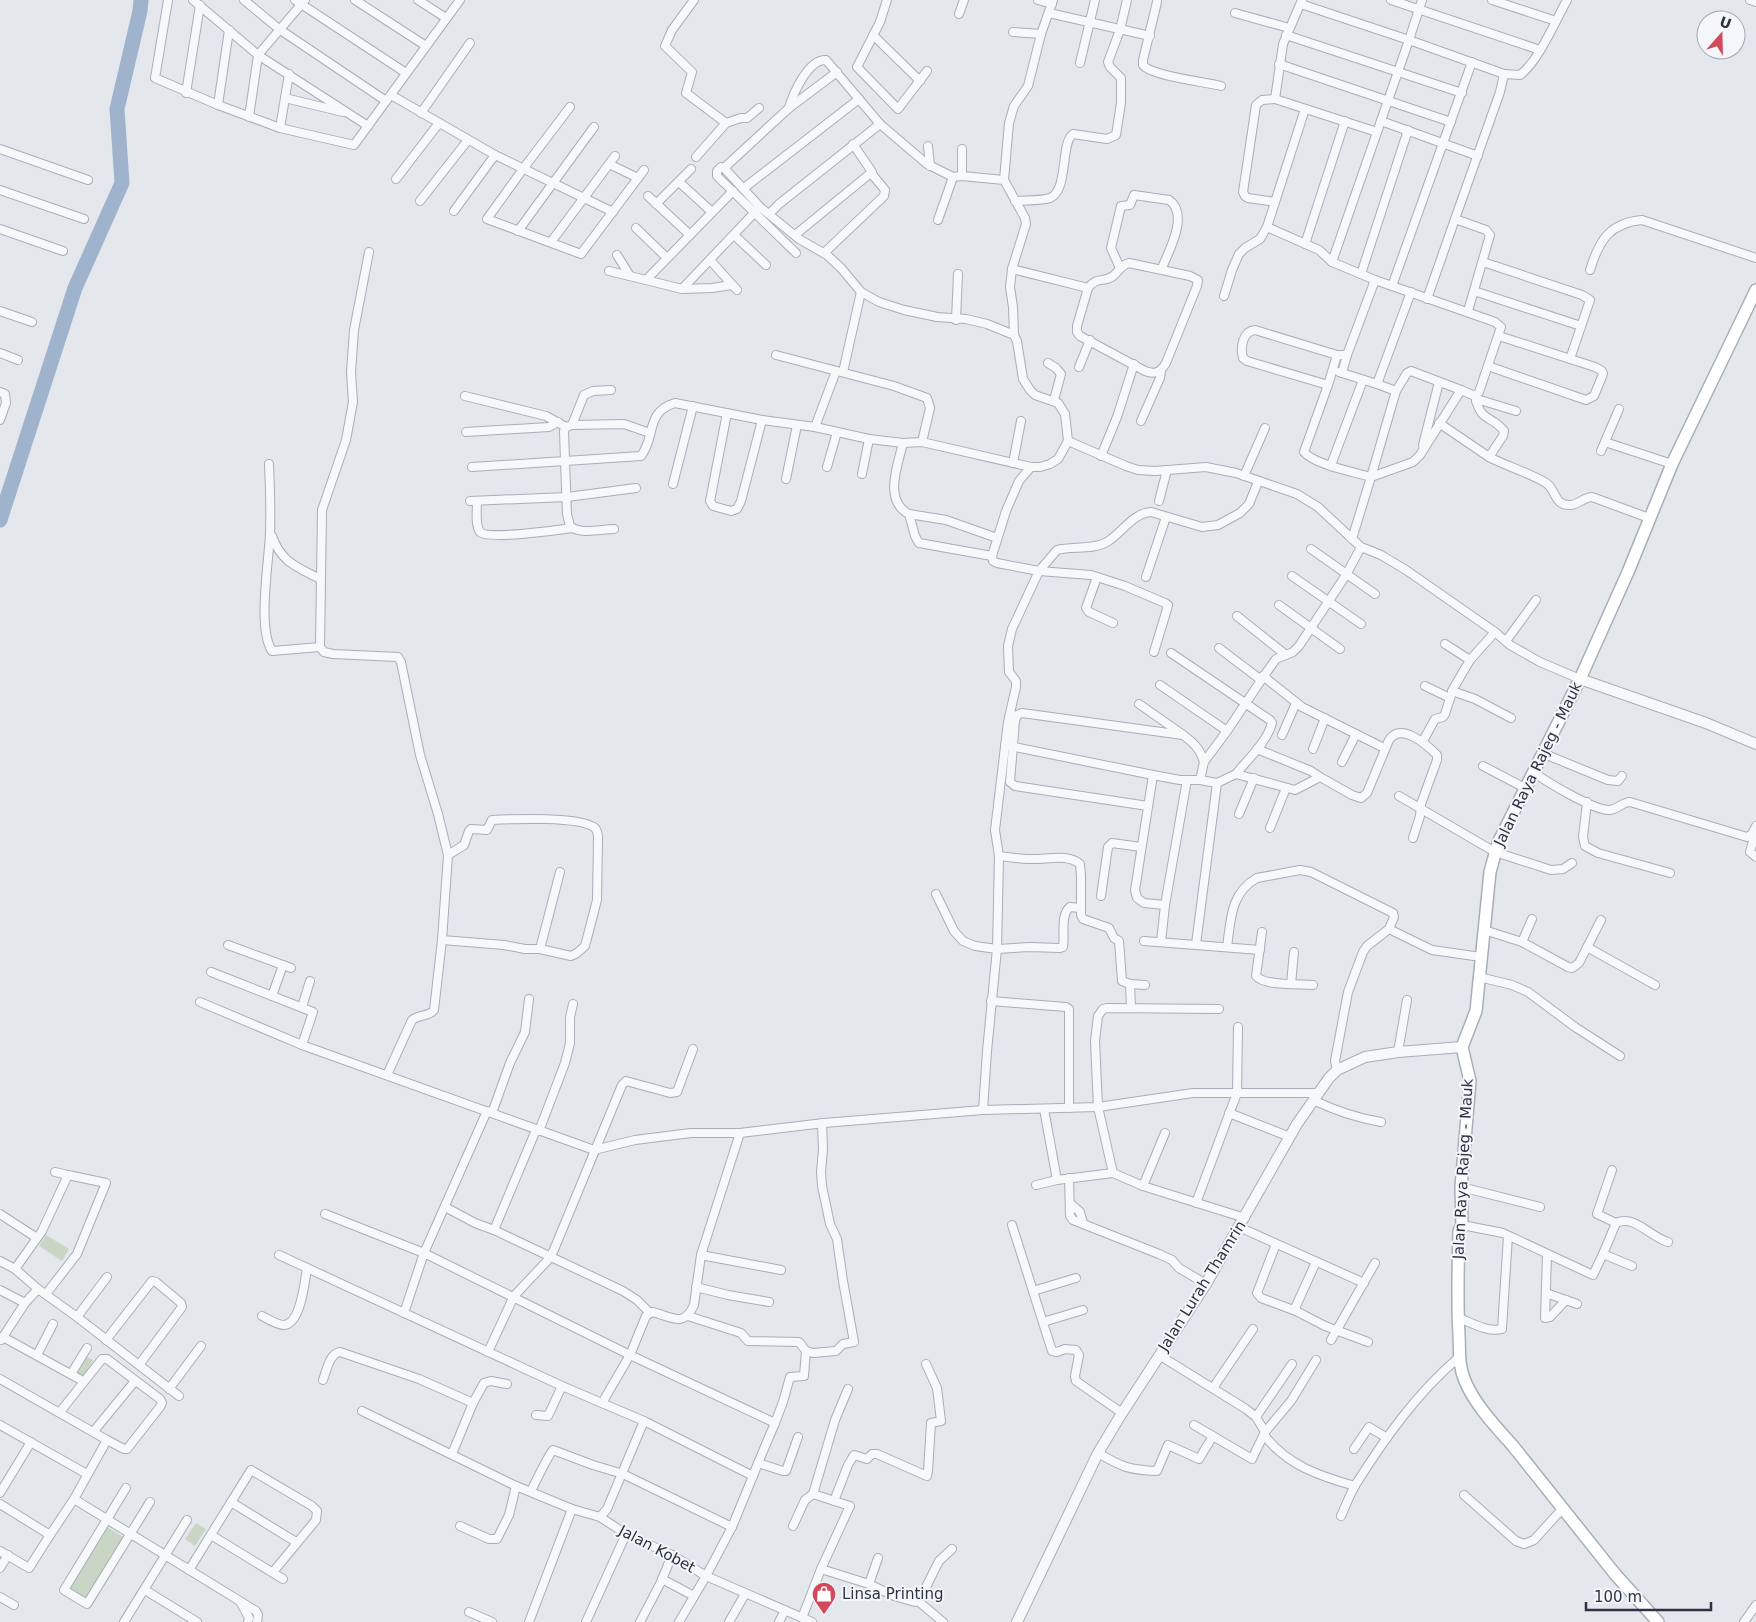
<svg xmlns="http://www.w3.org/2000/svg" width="1756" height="1622" font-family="'DejaVu Sans',sans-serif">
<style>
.green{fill:#c9d6c5}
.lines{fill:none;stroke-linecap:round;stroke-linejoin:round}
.river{stroke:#9fb4cc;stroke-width:15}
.minor-casing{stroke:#a9aeb7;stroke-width:10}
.tertiary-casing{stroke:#a9aeb7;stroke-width:12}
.secondary-casing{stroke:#a9aeb7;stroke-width:14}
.minor{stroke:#f7f8fa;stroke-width:8}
.tertiary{stroke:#f7f8fa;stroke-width:10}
.secondary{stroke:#fff;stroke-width:11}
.labels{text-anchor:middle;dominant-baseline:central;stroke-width:4;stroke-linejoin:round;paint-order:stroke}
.street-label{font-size:15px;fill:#2b3445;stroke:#f4f6f9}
.poi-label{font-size:15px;fill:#2b3445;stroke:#f4f6f9;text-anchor:start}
</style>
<rect width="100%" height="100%" fill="#e4e7ec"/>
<g class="green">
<path d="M46,1235L69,1249L62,1261L39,1246Z"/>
<path d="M85,1356L93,1360L84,1377L76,1373Z"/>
<path d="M196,1523L206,1529L195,1546L185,1539Z"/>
<path d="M107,1527L125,1538L86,1600L68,1589Z"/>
</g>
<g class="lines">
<path class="river" d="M0,520L75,288L122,183L117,109L140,11L141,0"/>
<defs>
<g id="minor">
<path d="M168,0L155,78L218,105L280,128L354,145L460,0"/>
<path d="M193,0L258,55L368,126"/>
<path d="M244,0L279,29L386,101"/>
<path d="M295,0L406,73"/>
<path d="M355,0L426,46"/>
<path d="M418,0L446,18"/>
<path d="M694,0L672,30L665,46L692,72L686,93L726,123L696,157"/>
<path d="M887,0L880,22L857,67L898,109L927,71"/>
<path d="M1038,0L1052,4"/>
<path d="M1302,0L1283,44L1275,99L1377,132"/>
<path d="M1391,0L1540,50"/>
<path d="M1492,0L1556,21"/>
<path d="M1750,0L1756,2"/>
<path d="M1157,2L1143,60V65C1151,76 1206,82 1221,86"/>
<path d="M1301,4L1409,40L1422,0"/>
<path d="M1049,13L1150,36"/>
<path d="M1235,13L1289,28"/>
<path d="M959,14L964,0"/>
<path d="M1013,32L1041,34"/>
<path d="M873,35L920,81"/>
<path d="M1286,35L1462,93"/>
<path d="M1080,63L1095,0"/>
<path d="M1279,64L1451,122"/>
<path d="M186,93L200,5"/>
<path d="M391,95L495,155L613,212"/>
<path d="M285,98L343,112"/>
<path d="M218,105L229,30"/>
<path d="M570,107L523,169L487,219L581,254L644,170"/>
<path d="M789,108C793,94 808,59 826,60L880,124"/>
<path d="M421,113L470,43"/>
<path d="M249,117L258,55L305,0"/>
<path d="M1381,121L1478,156"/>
<path d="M726,123L741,118H747L759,108"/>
<path d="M280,128L289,74"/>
<path d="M928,146L930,166"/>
<path d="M0,149L88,180"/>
<path d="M962,149V176"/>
<path d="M609,164L638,178"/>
<path d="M724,168L760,207L799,239L827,255L841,268L861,292L879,302L904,310L937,317L966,319L987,324L1014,335"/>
<path d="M396,179L439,123"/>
<path d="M679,182L712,212"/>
<path d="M744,188L859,99"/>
<path d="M0,190L84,219"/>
<path d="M648,196L690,235"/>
<path d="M420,201L468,140"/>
<path d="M1015,201C1024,200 1042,201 1050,198C1069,190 1060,143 1073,134L1107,139L1116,135L1121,103V78L1110,67L1108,62L1120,30L1127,0"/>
<path d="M1275,202L1248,198L1245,196L1243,192L1256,105L1262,100L1275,99"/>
<path d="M656,204L691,169"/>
<path d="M454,211L495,155"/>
<path d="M769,214L779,204L880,124L927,164L953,177L962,176L1004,180"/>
<path d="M938,220L953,177"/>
<path d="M1267,227L1319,250L1332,262L1375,280L1495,322L1501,327L1479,392L1475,396L1461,390L1420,455L1413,462L1371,477L1352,539"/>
<path d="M636,228L667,258"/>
<path d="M0,229L63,251"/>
<path d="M518,231L594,127"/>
<path d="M734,235L766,265"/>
<path d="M795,235L872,172L853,144"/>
<path d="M551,242L615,156"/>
<path d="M1305,244L1345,121"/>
<path d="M369,252L354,330L351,372L353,402L346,440L322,510L320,647L324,652L333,654L398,657L401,662L420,755L438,814L448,855L442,940L434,1010C429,1017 419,1014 412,1020L387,1075"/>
<path d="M796,253L717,176V171L721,167L724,168L789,108L837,72"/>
<path d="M824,253L884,196L885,190L871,173"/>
<path d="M617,255L630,276"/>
<path d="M710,260L737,290"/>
<path d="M1332,262L1409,40L1504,74L1520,75C1538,62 1556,20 1567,0"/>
<path d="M1483,262L1582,295L1590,300L1570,359"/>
<path d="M1120,268L1111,248L1121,206L1130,205L1134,195L1169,200C1190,214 1168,253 1161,270"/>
<path d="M1012,269L1088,288C1097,276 1104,283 1113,276C1119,271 1121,265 1129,263L1190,276L1198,280L1197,286L1166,363C1161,372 1155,375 1145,371L1080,336L1077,332V326L1088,288"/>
<path d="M1590,270C1599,241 1609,223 1642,220L1756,258"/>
<path d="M609,271L646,280L733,191"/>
<path d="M1361,274L1408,130"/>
<path d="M646,280L682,289L712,288L732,285"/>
<path d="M1392,286L1472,62"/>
<path d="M682,289L757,210"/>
<path d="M1474,291L1581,326"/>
<path d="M1224,296L1232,270L1239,254L1245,248L1260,239L1267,227L1305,109"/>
<path d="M1427,299L1455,219"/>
<path d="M0,311L32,322"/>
<path d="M1468,311L1490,235L1486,230L1455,219L1500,92L1504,74"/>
<path d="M956,320L958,274"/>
<path d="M0,353L18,360"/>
<path d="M776,355L894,386L927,398L930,408L922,442"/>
<path d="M1337,355L1328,385L1247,361L1243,358C1240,347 1243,331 1255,330L1337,355H1347L1375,280"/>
<path d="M1048,363L1056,368L1061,374L1054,400"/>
<path d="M1488,366L1586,400L1594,396L1603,374L1602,371L1595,367L1499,336"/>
<path d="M1079,367L1090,340"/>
<path d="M843,372L861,292"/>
<path d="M1339,372L1342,373L1347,355"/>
<path d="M1342,373L1377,384"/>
<path d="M1328,385L1304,452C1315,465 1354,472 1371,477L1396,391L1377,384L1411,292"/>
<path d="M1396,391L1407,373L1411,371L1461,390"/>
<path d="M0,392L5,394L6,403L0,420"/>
<path d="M465,396L546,416L566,427"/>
<path d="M1475,396C1481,424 1491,414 1504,431L1503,436L1489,457C1506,466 1530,473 1546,483C1556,489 1554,506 1570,505C1578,505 1584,497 1592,497L1649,518"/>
<path d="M1476,401L1480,400L1516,411"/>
<path d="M727,413L710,501L713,506L731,511L737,509L741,501L762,420"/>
<path d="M1141,421L1160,378L1161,371"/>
<path d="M1439,423L1489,457"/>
<path d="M572,425L584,395L593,391L611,390"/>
<path d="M815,427L836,371"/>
<path d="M466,432L549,427L558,422"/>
<path d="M1068,441L1126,466L1138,470L1155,471L1206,467L1236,473L1297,494L1318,507L1361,547L1381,555L1406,570L1495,632L1510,645L1540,662L1580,679"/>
<path d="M1605,442L1672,464"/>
<path d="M903,443C898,464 883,501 909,514L946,520L997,538"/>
<path d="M1423,445L1439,382"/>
<path d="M1601,451L1619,409"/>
<path d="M1101,456L1117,417L1134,364"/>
<path d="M1013,463L1021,421"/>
<path d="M269,464C270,487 271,510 270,533C269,562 257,628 272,651L320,647"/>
<path d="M1331,465L1363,380"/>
<path d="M472,467L565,461L564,431L566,427L572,425L624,424L650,433"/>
<path d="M827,467L837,432"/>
<path d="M862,474L869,439"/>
<path d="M1244,476L1265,428"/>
<path d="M786,479L797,425"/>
<path d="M673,484L693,406"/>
<path d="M470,501L567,497L636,488"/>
<path d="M1159,501L1167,470"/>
<path d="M477,502C477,510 475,525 480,532C487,540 559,530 572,528"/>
<path d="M909,514L915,536L919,543L992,556"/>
<path d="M614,529C602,529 579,535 570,526L567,514L565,461L641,456C656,437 645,412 675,403L762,420L815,427L869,439L903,443L922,442L1031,467H1040L1050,464L1058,459L1068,441L1065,414L1058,403L1035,395L1030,390L1023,379L1017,341L1014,335L1013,307L1010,287L1012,269L1026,224L1025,218L1004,180L1009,123L1014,106L1028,86L1041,34L1053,0"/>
<path d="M272,536C281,562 297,567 320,579"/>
<path d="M1311,549L1375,594"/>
<path d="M1039,571L1057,550C1072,546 1093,550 1107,542C1122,533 1133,513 1151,512L1202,527L1218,525L1240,513L1249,504L1258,482"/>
<path d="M1039,571L1091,575L1125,586L1165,603L1168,605L1167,609L1154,652"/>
<path d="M1292,576L1361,624"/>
<path d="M1097,577L1086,608L1089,612L1113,623"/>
<path d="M1146,577L1166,517"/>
<path d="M1279,605L1340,649"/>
<path d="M1237,616L1286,655"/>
<path d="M1506,641L1536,600"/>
<path d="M1445,644L1470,660L1495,632"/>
<path d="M1219,648L1261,680"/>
<path d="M1171,653L1270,720L1272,723C1267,742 1248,759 1236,774"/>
<path d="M1263,676L1302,707L1384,748"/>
<path d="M1160,685L1227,731"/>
<path d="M1425,686L1450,698"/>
<path d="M1452,691L1475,699L1511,718"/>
<path d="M1139,704L1182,734"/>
<path d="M1282,735L1296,703"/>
<path d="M1423,741L1435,719L1443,717L1445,714L1453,689L1470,660"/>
<path d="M1005,745L1153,775L1180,780H1200L1204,762L1227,731L1266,673L1276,659L1293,652L1299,646L1346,575L1361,547"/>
<path d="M1257,749L1311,771L1320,777"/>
<path d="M1313,749L1325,718"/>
<path d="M1542,753L1608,780L1618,781L1622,776"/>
<path d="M1342,762L1356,734"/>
<path d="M1483,766L1525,788"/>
<path d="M1533,772C1547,782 1593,810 1609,810C1617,810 1622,802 1630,802L1747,837L1752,834L1756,826"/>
<path d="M1153,775L1135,890L1137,898L1144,903L1165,905L1187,780"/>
<path d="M1217,783L1236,774L1295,790L1320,777L1352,795L1361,798L1367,793L1389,740C1401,722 1426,744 1437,755V760L1421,804L1420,816L1413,838"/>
<path d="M1399,796L1495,852L1551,870L1563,869L1572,863"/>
<path d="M1587,802L1583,837L1585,846L1598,853L1670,873"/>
<path d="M1148,806L1015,786L1010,782L1015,721L1017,715L1022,713L1183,735C1194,743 1200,749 1204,762"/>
<path d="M1239,814L1254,778"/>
<path d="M1270,828L1286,788"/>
<path d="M1752,834L1753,841L1750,852L1756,857"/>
<path d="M448,855L464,845L469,831L471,829L487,830L492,820C512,819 581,816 595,828C598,831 598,835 598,839L597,900L585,946L577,953L571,956L540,949"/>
<path d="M999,856C1009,857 1020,859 1030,859C1046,860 1067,853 1080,864L1081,876V915L1083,919L1109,928L1114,938L1119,941L1122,981L1130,984L1145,985"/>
<path d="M936,894L954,931L963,941L975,946L997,949L1029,947L1060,948L1063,947C1065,935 1060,915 1070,907L1080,908"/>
<path d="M1101,896L1108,847L1112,843L1141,847"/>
<path d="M1389,929L1432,950L1481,957"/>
<path d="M1484,930L1522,942L1568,967L1572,968L1579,963L1601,920"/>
<path d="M1262,932L1256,976C1264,986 1299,984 1313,985"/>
<path d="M442,940L504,945L525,949H540L560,872"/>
<path d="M1144,941L1260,950"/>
<path d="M1161,942L1165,905"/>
<path d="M1522,942L1532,919"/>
<path d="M1196,944L1217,783L1200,780"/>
<path d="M228,945L291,968"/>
<path d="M1227,947C1231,920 1230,893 1257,878L1300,870L1311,872L1393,913L1394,917L1389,929L1367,946L1363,952L1348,992L1335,1061L1337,1070"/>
<path d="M1587,947L1655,985"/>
<path d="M1479,977L1512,985L1528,992L1575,1027L1620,1056"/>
<path d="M1130,984L1131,1008"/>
<path d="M1291,984L1294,952"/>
<path d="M272,996L283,965"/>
<path d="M991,1001L1066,1007L1069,1009V1108"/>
<path d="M200,1002L302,1045L313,1012L211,972"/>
<path d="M302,1007L310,981"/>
<path d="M302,1045L594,1150L635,1140L691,1133H740L824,1123L983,1110L1098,1107L1193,1093H1319"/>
<path d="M1398,1052L1407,1000"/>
<path d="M1313,1100C1336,1111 1357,1118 1381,1122"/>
<path d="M1044,1109L1057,1180"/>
<path d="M983,1110L987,1051L997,949L999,856L995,830L1008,722L1016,687V681L1009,672L1008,646L1012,629L1039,571L997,563L993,561L992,556L1006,511L1019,481L1031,467"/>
<path d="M492,1113L510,1063L525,1032L529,999"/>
<path d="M1229,1113L1290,1137"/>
<path d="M539,1131L565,1063L570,1043V1017L573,1004"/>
<path d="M55,1172L68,1175"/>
<path d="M1113,1173L1098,1107L1095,1041L1098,1016L1103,1009L1107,1008L1219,1009"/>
<path d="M1069,1178L1070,1216L1073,1220L1159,1254L1172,1260L1179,1268L1206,1284"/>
<path d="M1036,1185L1057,1180L1113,1173L1143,1186L1245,1218"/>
<path d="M1143,1186L1165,1133"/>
<path d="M1461,1187L1540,1207"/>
<path d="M1070,1203L1080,1212L1083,1223"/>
<path d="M1196,1203L1237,1093L1238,1027"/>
<path d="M445,1207L475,1223L494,1230L623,1291L637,1300L650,1313"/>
<path d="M0,1214L37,1238"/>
<path d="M325,1214L424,1253L630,1355L775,1423L783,1402L790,1377L804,1376L806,1351L813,1353L836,1351L843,1344L854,1342L843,1281L837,1239L830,1224L822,1186L821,1172L823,1149L822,1123"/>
<path d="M1616,1223C1635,1214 1651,1238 1668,1242"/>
<path d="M1012,1225L1052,1351L1057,1352L1065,1349L1076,1350L1079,1355L1075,1376L1076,1381L1122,1413"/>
<path d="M1462,1225L1503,1233L1593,1275L1603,1254L1616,1223L1597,1214L1612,1170"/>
<path d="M1239,1227L1364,1283"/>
<path d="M494,1230L536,1130"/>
<path d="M1276,1244L1257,1293L1261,1298L1296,1311"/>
<path d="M1603,1254L1632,1266"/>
<path d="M279,1255L562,1386L644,1421L753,1476L732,1527L706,1576L679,1622"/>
<path d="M701,1255L781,1270"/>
<path d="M1547,1255L1545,1318L1550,1317L1566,1300"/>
<path d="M0,1261L15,1269"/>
<path d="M1316,1262L1296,1306V1311L1325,1326L1368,1342"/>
<path d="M696,1287L728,1295L769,1302"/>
<path d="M38,1289L15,1269L42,1231L68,1175L106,1183L77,1254L46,1294"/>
<path d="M0,1290L25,1303L1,1340"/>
<path d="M1033,1291L1076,1278"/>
<path d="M1546,1293L1577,1304"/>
<path d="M25,1303L38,1289L77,1317L179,1396"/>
<path d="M404,1313L424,1253L487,1111"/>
<path d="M262,1316C268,1319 277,1325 284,1325C301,1324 305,1280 307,1268"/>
<path d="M688,1316L741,1333L748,1341L799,1342L806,1351"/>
<path d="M77,1317L107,1277"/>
<path d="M1457,1317C1470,1322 1488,1333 1502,1329L1508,1236"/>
<path d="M1043,1322L1083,1310"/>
<path d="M3,1337L83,1381"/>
<path d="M106,1340L152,1281L156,1282L181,1303L182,1307L139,1365"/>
<path d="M1331,1340L1375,1263"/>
<path d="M488,1352L514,1296L547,1261L553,1252L622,1085L626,1081L670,1093L677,1092L693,1049"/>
<path d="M37,1355L53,1324"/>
<path d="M1159,1355L1246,1409L1256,1417L1265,1432"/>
<path d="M71,1374L87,1348"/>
<path d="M0,1379L107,1440"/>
<path d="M323,1380C327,1370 329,1354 340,1352L419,1379L473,1403L452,1454"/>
<path d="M1213,1388L1253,1329"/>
<path d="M169,1389L201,1346"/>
<path d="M473,1403L484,1383L491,1381L507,1384"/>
<path d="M602,1403L630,1355L646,1316L652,1312C671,1316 683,1329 694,1305L701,1255L740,1133"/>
<path d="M362,1411L516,1486L572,1509L600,1517"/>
<path d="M60,1412L102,1359H107L160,1399L162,1403L160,1407L127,1449H124L107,1440L74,1499L256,1611L258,1615L257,1622"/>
<path d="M536,1415L548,1416L562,1386"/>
<path d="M1256,1417L1292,1364"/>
<path d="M644,1421L607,1509L600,1517L626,1534L672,1555L706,1576L812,1622"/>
<path d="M0,1425L87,1474"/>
<path d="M1194,1425L1252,1459L1265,1432L1291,1401L1316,1360"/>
<path d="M94,1431L135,1381"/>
<path d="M1264,1435C1287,1465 1319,1476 1355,1486"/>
<path d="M1354,1449L1369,1427L1387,1438"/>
<path d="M1098,1453C1122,1467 1129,1470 1157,1471L1168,1445L1199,1459L1213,1436"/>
<path d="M758,1463L775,1423"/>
<path d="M753,1476L758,1463L783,1471H786L798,1437"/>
<path d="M126,1488L64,1590L87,1604L150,1502"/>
<path d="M531,1491C535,1483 549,1454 553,1450L593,1465L623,1474L732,1527"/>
<path d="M0,1493L31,1442"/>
<path d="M1464,1495L1516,1541L1524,1544L1534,1540L1563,1508"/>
<path d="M834,1501L848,1465L854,1455L867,1459L872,1454H877L927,1476L928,1471L931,1423L941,1421L937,1388L926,1364"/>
<path d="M231,1502L296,1542"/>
<path d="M0,1504L50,1535L74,1499"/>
<path d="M1341,1516C1346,1505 1350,1494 1356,1484C1385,1438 1417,1393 1458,1358"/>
<path d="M460,1526L489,1539H497L509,1515L516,1486"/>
<path d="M793,1526L805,1500L813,1494"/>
<path d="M211,1535L283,1579"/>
<path d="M0,1551L29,1568L50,1535"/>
<path d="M0,1568L8,1555"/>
<path d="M821,1569L869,1584L878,1558"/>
<path d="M189,1570L251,1470L312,1506L317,1511L316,1520L273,1572"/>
<path d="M662,1579L694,1596"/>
<path d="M869,1584L894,1596L915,1602L922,1595L939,1561L952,1549"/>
<path d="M145,1590L197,1622"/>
<path d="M0,1597L14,1605"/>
<path d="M918,1601L943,1622"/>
<path d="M241,1603L249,1618L248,1622"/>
<path d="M469,1612L492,1622"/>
<path d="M802,1618L821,1569L850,1506L813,1494L835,1420L848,1389"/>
<path d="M124,1622L187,1520"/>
<path d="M529,1622L572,1509"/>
<path d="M586,1622L626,1534"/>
<path d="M640,1622L661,1582L672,1555"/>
<path d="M729,1622L745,1594"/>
<path d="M779,1622L785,1610"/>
<path d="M1744,1622L1756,1605"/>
</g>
<g id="tertiary">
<path d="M1580,679L1706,723L1756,744"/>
<path d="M1017,1622L1098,1453L1122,1413L1206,1284L1297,1124L1329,1078L1337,1070L1365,1057L1398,1052L1462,1047"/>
</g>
<path id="secondary" d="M1658,1622L1615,1574L1513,1446C1496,1427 1475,1405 1465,1381C1458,1364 1460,1353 1459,1335C1457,1301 1458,1266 1459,1231L1462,1225L1461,1187L1470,1081L1462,1047L1476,1011L1490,872L1498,843L1580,679L1628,572L1672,464L1756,290"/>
</defs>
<use href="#minor" class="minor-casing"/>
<use href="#tertiary" class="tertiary-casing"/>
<use href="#secondary" class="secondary-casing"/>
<use href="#minor" class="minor"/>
<use href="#tertiary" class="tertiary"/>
<use href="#secondary" class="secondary"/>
</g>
<defs>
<symbol id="shop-pin" viewBox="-11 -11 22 30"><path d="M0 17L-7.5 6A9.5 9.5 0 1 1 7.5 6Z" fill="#d1495b" stroke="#f4f6f9"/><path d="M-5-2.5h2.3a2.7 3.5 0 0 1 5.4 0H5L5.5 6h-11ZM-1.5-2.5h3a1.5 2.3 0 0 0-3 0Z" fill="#fff"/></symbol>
</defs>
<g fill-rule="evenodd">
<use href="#shop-pin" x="810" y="1580" width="28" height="38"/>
</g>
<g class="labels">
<g class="street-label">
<text transform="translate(1538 764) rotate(-64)">Jalan Raya Rajeg - Mauk</text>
<text transform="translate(1463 1169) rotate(-87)">Jalan Raya Rajeg - Mauk</text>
<text transform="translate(1202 1286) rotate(-58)">Jalan Lurah Thamrin</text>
<text transform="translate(657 1549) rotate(28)">Jalan Kobet</text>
</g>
<g class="poi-label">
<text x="842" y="1594">Linsa Printing</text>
</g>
</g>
<g transform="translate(1721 35) rotate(20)"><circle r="24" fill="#f4f6f9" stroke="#a4a8b1"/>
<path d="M0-4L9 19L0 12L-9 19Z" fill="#d1495b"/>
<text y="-8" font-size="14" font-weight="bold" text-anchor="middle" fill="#2b3445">U</text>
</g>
<path d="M1586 1602v8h125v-8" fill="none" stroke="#2b3445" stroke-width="2.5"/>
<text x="1594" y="1602" font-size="15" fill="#2b3445" stroke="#f4f6f9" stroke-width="4" paint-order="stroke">100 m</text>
</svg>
